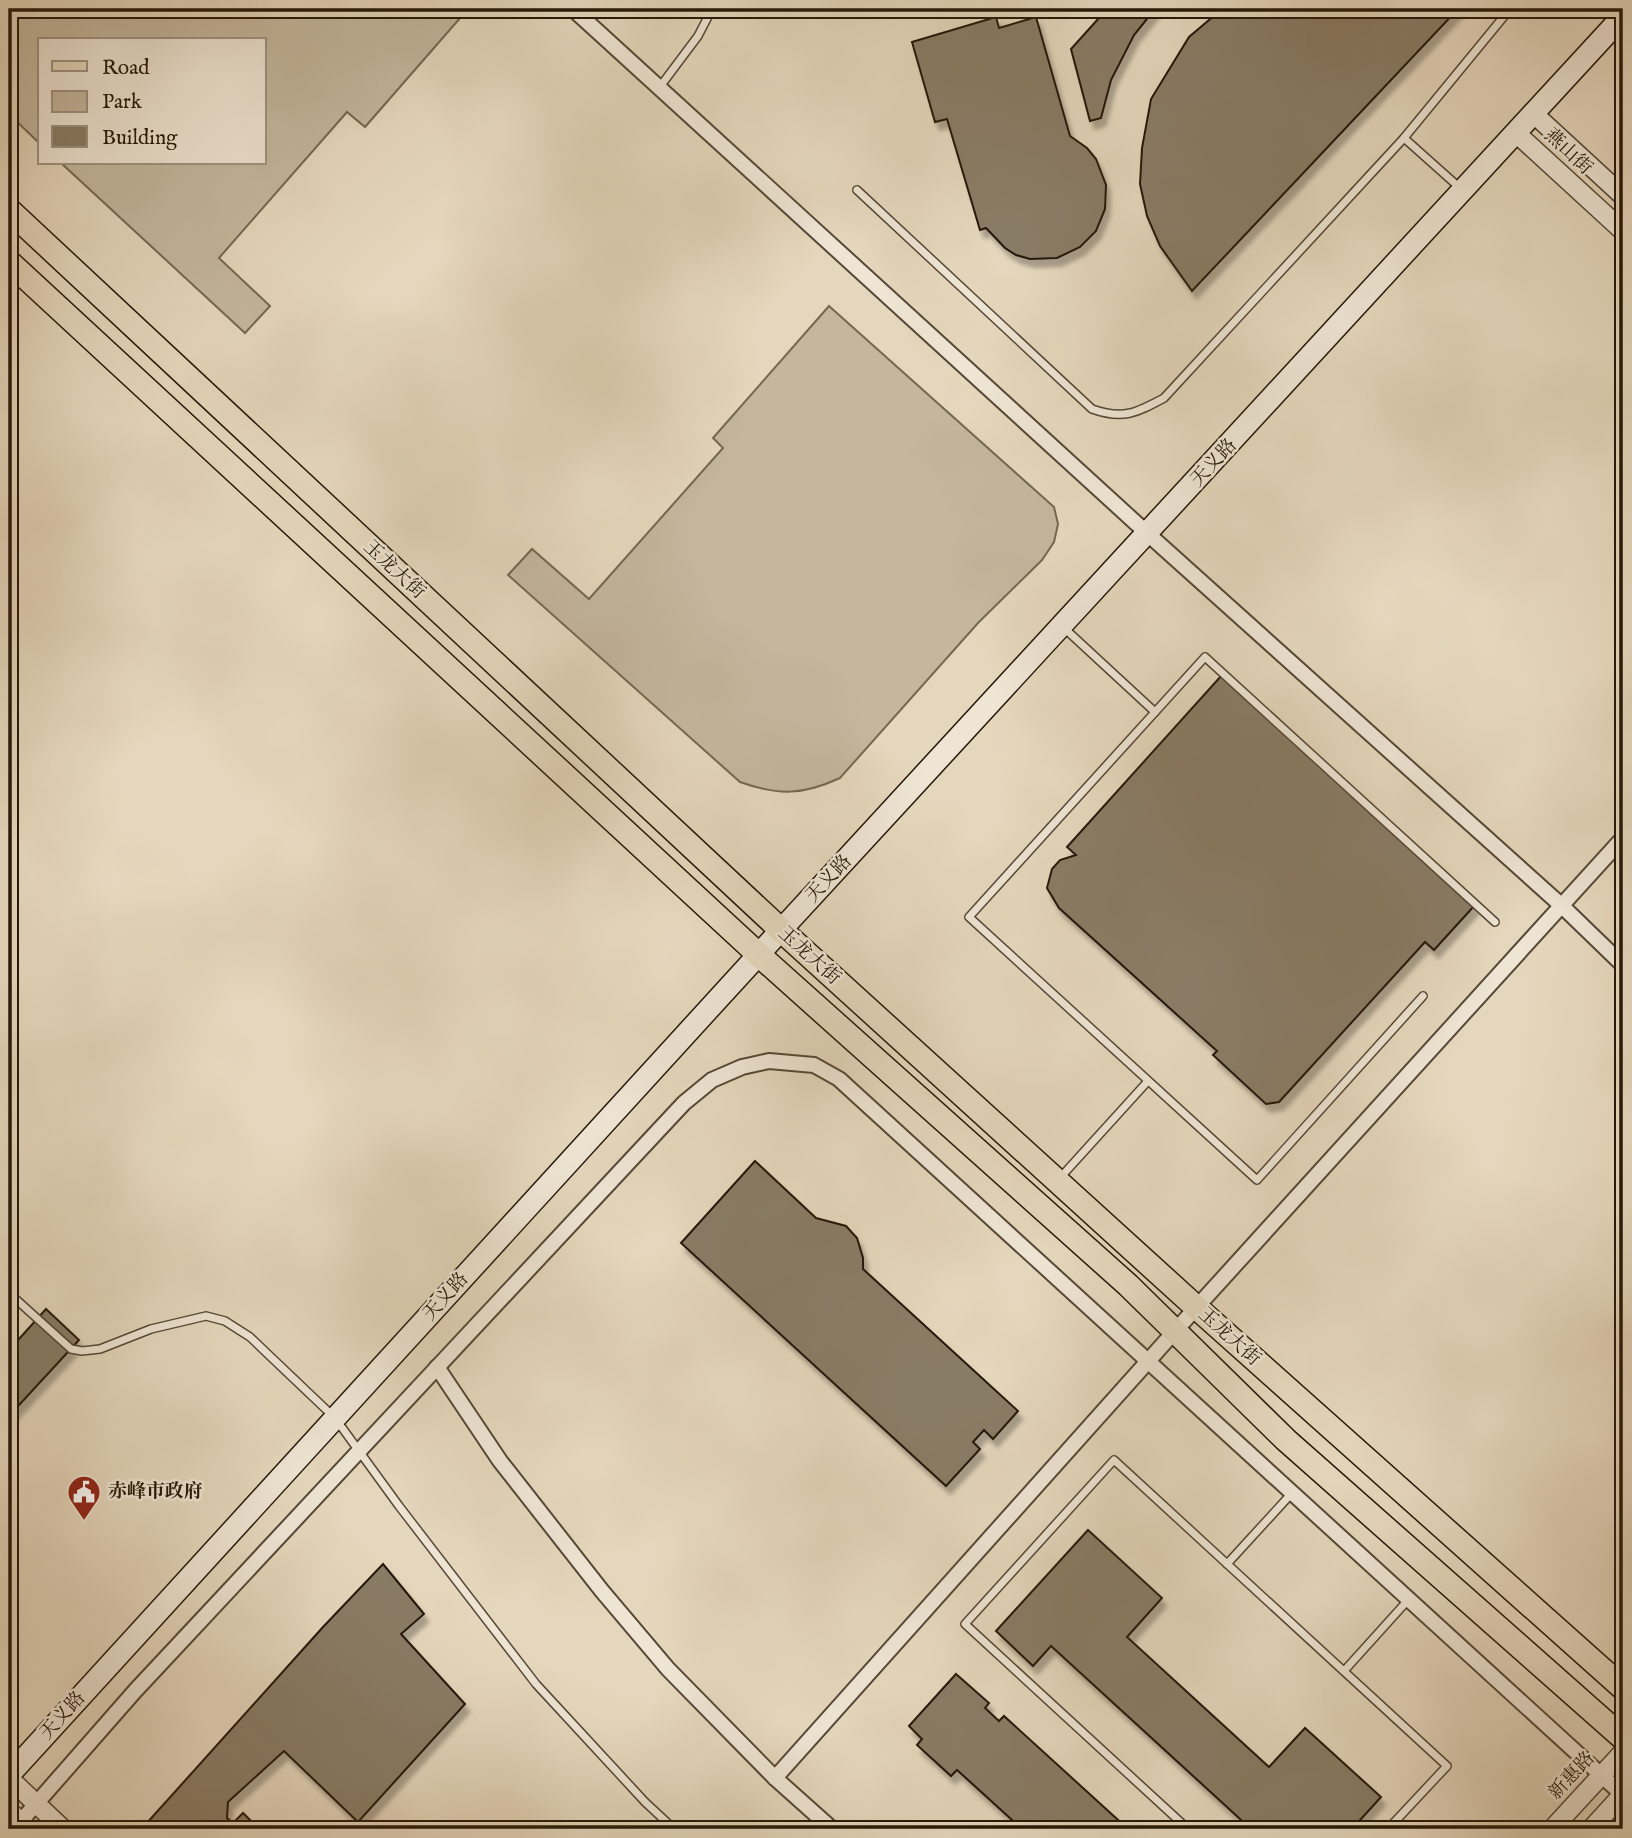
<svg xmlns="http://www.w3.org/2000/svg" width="1632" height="1838" font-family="'IM FELL English','Noto Serif SC',serif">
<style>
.green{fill:#c4b79e;stroke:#746853;stroke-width:2}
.building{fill:#897c66;stroke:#251908;stroke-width:2;filter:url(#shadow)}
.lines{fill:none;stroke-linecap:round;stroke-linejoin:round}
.service-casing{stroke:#554835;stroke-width:10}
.minor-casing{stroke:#554835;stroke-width:18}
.tertiary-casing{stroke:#554835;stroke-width:21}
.secondary-casing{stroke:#251908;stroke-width:24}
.primary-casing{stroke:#251908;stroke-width:26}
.service{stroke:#eee5d4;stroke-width:7}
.minor{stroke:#eee5d4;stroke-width:14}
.tertiary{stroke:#eee5d4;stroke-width:18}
.secondary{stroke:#eee5d4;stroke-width:21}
.primary{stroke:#e5d7bd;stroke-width:23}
.labels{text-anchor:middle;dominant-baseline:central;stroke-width:5;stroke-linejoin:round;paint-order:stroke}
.street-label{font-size:19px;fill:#251908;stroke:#eee5d4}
.poi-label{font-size:19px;font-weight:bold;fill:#251908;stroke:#eee5d4;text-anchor:start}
</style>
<defs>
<filter id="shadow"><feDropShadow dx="4.5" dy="8" stdDeviation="2" flood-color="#0004"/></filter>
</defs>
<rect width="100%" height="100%" fill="#e5d7bd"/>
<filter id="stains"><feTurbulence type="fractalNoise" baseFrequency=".00286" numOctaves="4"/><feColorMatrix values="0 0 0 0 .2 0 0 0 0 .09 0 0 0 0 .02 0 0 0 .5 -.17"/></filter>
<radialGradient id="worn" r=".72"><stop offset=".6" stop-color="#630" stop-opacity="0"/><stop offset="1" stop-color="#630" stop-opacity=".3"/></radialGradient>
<g class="green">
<path d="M9,9H468L365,127L347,112L219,258L270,306L245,333L61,163H264V40H40V144L9,114Z"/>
<path d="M829,306L1054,507L1058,524L1054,542L1042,560L978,623L840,778C803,795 779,796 740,782L508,575L532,549L589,599L723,448L713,438Z"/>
</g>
<g class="building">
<path d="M1107,9H1155L1134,35L1111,80L1101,118L1090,121L1071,49Z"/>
<path d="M1222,9H1458L1192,291L1160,246L1147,216L1140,184L1142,148L1151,99L1189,37Z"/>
<path d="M996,17L999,28L1036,17L1070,136L1087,148L1096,159L1106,185L1105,209L1096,231L1080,247L1057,258L1030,259L1016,255L1005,248L986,228L980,230L947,119L935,122L912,42Z"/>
<path d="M1222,675L1475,905L1434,950L1425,942L1279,1102L1266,1104L1213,1055L1217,1051L1059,908L1047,888L1052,869L1060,860L1076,855L1067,847Z"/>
<path d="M755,1161L816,1218L846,1226L857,1238L863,1258V1269L1018,1411L993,1439L984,1430L973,1442L980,1449L946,1486L681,1243Z"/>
<path d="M46,1309L79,1340L9,1416V1330L19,1339Z"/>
<path d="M1088,1530L1162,1598L1127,1637L1269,1767L1305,1728L1381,1797L1352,1829H1251L1051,1646L1033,1666L996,1631Z"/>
<path d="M383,1564L424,1614L401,1634L465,1704L358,1822L284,1751L228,1802L227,1818L233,1823L243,1813L259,1829H152L146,1824L323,1627Z"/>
<path d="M956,1674L989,1703L985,1708L999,1721L1004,1716L1128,1829H1022L957,1770L951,1776L917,1745L922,1739L909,1726Z"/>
</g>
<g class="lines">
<defs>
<g id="service">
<path d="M659,88L698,36L712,9"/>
<path d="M1404,138L1460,188"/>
<path d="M857,190L1092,409C1123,420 1136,413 1164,398L1404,138L1510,9"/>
<path d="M1063,627L1155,712"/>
<path d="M1423,996L1257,1180L969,917L1205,657L1495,922"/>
<path d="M1059,1179L1148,1081"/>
<path d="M9,1293L71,1349L82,1351L100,1349L151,1329L206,1316L225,1321L250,1337L335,1418L399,1506L536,1684L645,1802L674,1829"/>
<path d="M1227,1564L1292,1493"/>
<path d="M1344,1671L1409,1599"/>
<path d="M1188,1829L965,1624L1114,1460L1447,1766L1388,1829"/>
</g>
<g id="minor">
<path d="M573,9L1148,534L1562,906L1623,965"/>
<path d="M437,1367L500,1461L602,1591L668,1669L775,1778L832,1829"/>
<path d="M775,1778L1175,1331L1623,838"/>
<path d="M14,1829L135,1691L684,1103L712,1080L742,1067L769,1061L814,1065L839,1079L1623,1795"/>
</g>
<g id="tertiary">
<path d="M1534,114L1623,196"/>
<path d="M1516,133L1623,231"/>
<path d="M9,1778L63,1829"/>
<path d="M9,1811L29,1829"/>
<path d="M1552,1829L1623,1752"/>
<path d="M1591,1829L1623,1794"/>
</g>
<path id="secondary" d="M9,1775L781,930L1623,16"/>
<g id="primary">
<path d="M9,210L781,930L1197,1308L1623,1688"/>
<path d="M9,262L759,955L1128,1285L1286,1440L1623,1738"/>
</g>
</defs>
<use href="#service" class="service-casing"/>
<use href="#minor" class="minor-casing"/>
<use href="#tertiary" class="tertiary-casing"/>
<use href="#secondary" class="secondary-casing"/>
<use href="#primary" class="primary-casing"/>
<use href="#service" class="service"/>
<use href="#minor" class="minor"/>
<use href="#tertiary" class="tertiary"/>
<use href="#secondary" class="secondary"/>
<use href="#primary" class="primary"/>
</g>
<defs>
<symbol id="civic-pin" viewBox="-11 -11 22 30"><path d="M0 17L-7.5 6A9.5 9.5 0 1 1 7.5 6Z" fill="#8f2418" stroke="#eee5d4"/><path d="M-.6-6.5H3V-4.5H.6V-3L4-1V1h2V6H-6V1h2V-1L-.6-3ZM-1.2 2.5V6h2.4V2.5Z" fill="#fff"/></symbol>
</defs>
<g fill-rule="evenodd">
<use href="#civic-pin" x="65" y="1473" width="38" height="52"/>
</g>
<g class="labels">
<g class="street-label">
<text transform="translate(1568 152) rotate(43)">燕山街</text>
<text transform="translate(1214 463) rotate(-47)">天义路</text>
<text transform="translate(394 570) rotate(43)">玉龙大街</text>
<text transform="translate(829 879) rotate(-47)">天义路</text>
<text transform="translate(809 956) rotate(42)">玉龙大街</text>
<text transform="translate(446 1297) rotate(-48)">天义路</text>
<text transform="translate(1229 1337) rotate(42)">玉龙大街</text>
<text transform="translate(63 1716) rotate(-48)">天义路</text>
<text transform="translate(1572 1776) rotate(-47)">新惠路</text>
</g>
<g class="poi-label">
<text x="108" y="1492">赤峰市政府</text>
</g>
</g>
<rect width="1632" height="1838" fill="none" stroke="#e5d7bd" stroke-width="35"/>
<rect x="10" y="10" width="1611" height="1817" fill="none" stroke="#251908" stroke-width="3.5"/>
<rect x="18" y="18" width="1597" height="1803" fill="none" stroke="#251908" stroke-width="2"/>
<rect x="38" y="38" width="228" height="126" fill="#eee5d4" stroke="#9e9382" stroke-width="2"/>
<rect x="52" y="61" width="35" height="10" fill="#e5d7bd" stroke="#9e9382" stroke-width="2"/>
<text x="102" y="74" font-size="21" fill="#251908">Road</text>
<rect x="52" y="91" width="35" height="21" fill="#c4b79e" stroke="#9e9382" stroke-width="2"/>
<text x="102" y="108" font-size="21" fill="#251908">Park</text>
<rect x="52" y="126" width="35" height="21" fill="#897c66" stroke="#9e9382" stroke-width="2"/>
<text x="102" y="144" font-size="21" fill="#251908">Building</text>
<rect width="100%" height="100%" filter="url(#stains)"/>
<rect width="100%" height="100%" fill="url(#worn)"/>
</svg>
